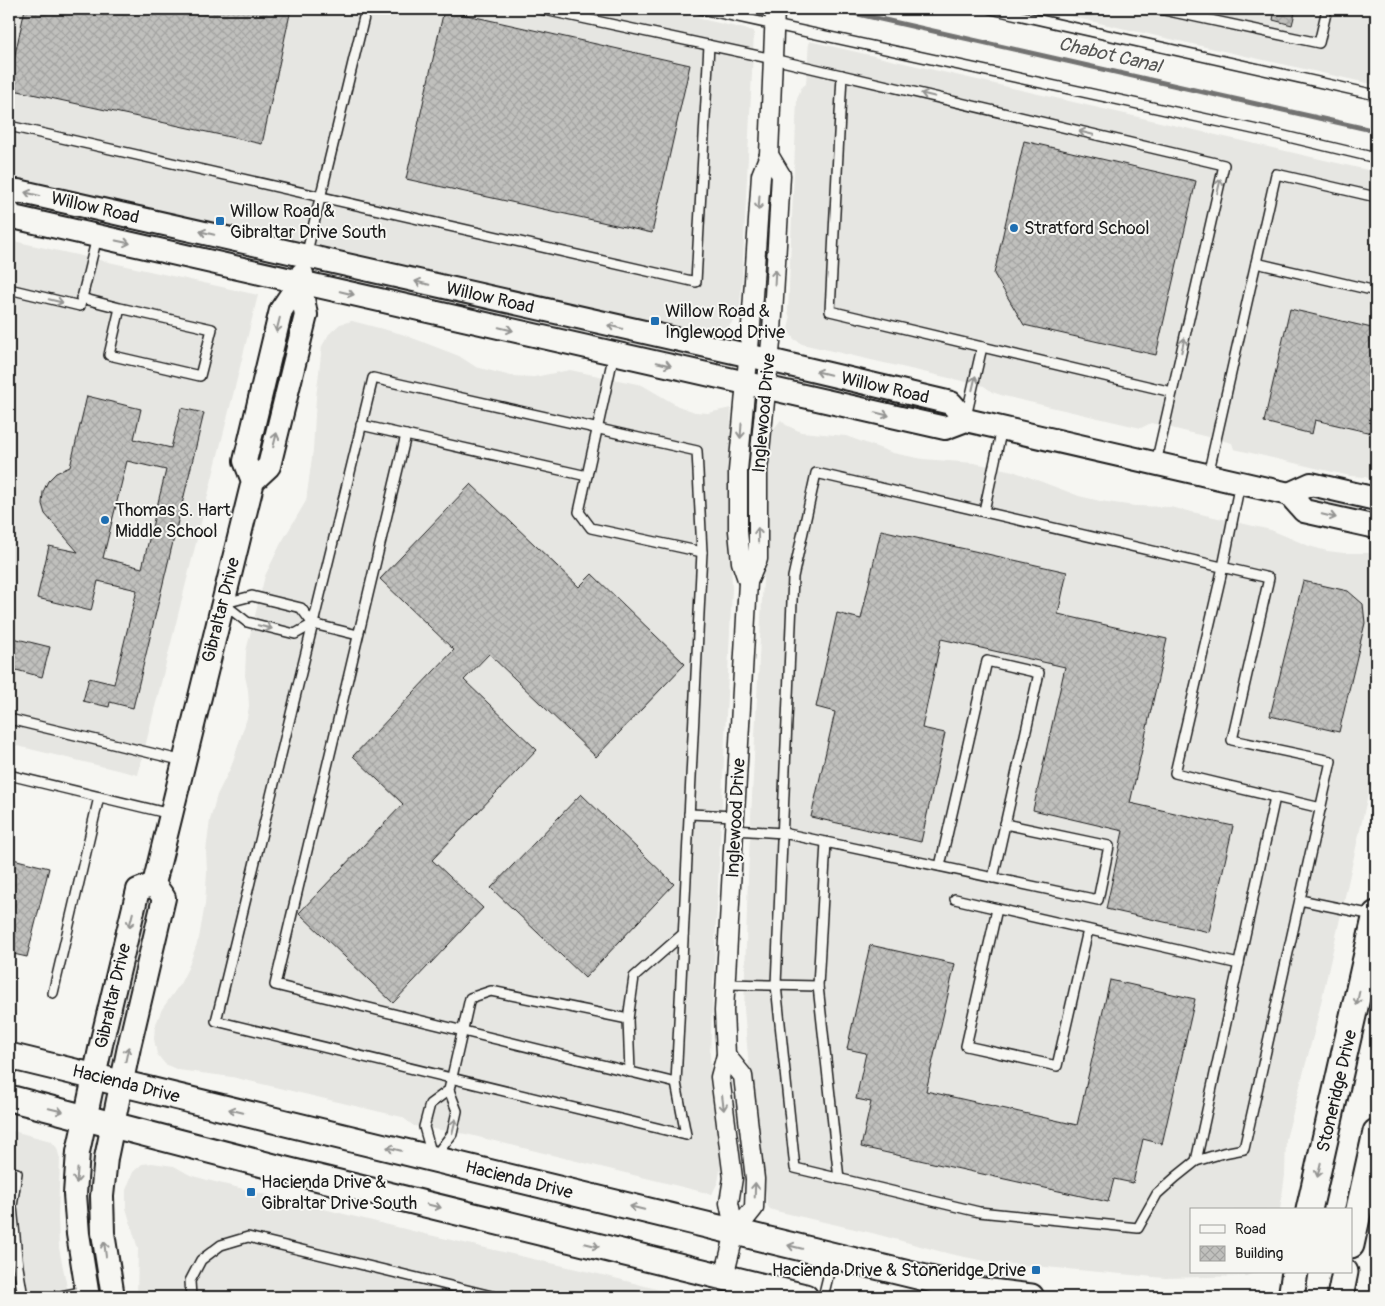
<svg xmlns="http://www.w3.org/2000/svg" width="1385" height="1306" font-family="Pangolin,sans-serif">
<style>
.built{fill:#e6e6e2}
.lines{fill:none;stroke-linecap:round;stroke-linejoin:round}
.stream{stroke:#727271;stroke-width:5}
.building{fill:url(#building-cross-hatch);stroke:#1c1c1c;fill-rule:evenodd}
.service-casing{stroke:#1c1c1c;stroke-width:12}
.minor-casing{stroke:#1c1c1c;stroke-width:21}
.tertiary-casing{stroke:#1c1c1c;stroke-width:26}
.secondary-casing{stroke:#1c1c1c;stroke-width:29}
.service{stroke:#f6f6f2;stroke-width:9}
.minor{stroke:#f6f6f2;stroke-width:18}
.tertiary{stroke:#f6f6f2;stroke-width:22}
.secondary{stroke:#f6f6f2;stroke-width:25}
.oneway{stroke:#949492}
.poi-dot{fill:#1f6fb2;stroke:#f6f6f2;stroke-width:2}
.labels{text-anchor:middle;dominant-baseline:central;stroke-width:4;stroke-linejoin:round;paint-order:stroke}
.street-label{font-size:18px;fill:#1c1c1c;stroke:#f6f6f2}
.poi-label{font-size:18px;fill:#1c1c1c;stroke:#f6f6f2;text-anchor:start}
.water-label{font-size:19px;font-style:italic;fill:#565654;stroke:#f6f6f2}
</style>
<defs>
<pattern id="building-cross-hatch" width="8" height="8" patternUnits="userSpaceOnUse" patternTransform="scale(1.25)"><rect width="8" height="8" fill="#c0c0bd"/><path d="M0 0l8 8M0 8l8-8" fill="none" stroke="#a4a4a2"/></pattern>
</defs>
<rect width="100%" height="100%" fill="#f6f6f2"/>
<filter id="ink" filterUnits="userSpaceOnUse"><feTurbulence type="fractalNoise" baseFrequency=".02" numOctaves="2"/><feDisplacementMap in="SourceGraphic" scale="10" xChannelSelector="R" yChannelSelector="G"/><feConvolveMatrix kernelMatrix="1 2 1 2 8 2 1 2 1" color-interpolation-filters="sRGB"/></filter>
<g filter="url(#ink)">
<g class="built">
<path d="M9,9H657L754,31L742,282L740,305L736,315L731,324L721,333L710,337L9,181Z"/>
<path d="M1037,9H1376V85L1250,57Z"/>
<path d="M809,41L1376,172V481L1365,477L1350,476L1234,449L1232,443L1151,423L1141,428L1004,396L992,392L984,386L802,344L794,339L788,330L790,319L788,311L797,99L801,88L806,84Z"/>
<path d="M9,240L258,295L138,775L9,744Z"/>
<path d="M352,321L402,334L459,356L476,367L511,376L534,377L570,370L642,385L678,406L695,412L708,413L731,408L730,501L732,589L710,1054L713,1103L721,1166L718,1182L713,1192L711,1194L466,1134L414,1126L402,1117L232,1077L178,1070L165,1064L157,1054L154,1039L155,1026L162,1009L180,984L188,968L199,938L205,904L207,872L206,851L210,820L217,795L231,767L247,718L249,706L248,690L245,676L246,651L265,576L280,545L306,501L313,450L316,398L322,346L329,334L340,324Z"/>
<path d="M781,420L786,425L801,432L846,436L893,453L923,459L974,463L1013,471L1079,496L1100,501L1135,506L1170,507L1271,530L1309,546L1327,551L1344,553H1376V759L1316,1025L1286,1139L1285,1175L1280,1210H1191V1272H1258L1246,1276L1165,1278L990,1262L950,1254L872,1233L776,1211L770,1209L767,1205L749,1068L744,1009L748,876L770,440L775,427Z"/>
<path d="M9,1130L51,1141L57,1148L60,1159L58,1217L59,1248L69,1297H9Z"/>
<path d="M152,1163L174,1166L190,1175L207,1180L425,1234L611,1277L686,1297H137L138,1249L126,1208V1190L133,1172L142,1164Z"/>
</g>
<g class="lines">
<path class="stream" d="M836,9L1376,131"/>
</g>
<g class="building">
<path d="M25,9H291L262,144L9,89V82Z"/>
<path d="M1275,9H1296L1292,25L1273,20Z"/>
<path d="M444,10L690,65L652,233L406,179Z"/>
<path d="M1024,141L1196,181L1156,355L1024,325L994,274Z"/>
<path d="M1290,309L1376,329V434L1315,420L1312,434L1264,422Z"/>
<path d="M87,396L141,409L134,439L171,448L181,408L204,413L133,708L110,702L109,707L83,701L89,678L114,684L137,590L98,581L91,611L37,598L49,546L78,552L45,514L42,504L43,492L48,481L56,473L70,467ZM127,461L166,470L142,568L103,558Z"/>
<path d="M471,484L579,587L592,574L685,664L596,757L489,654L464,680L537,750L432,860L483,908L393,1003L299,913L403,804L353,756L454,650L380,579Z"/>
<path d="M881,530L1067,572L1058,614L1167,639L1130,803L1233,826L1209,932L1106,909L1123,831L1033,810L1065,667L941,639L922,728L945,733L921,842L811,817L835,712L816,707L837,613L861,619Z"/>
<path d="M1303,581L1348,591L1363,604L1365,623L1339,732L1270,716Z"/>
<path d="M9,637L50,647L42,677L9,668Z"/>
<path d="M581,794L674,884L585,978L491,888Z"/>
<path d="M9,858L49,868L27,957L9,953Z"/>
<path d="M870,945L955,964L926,1091L1077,1125L1110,980L1195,999L1162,1144L1143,1139L1133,1183L1114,1179L1108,1202L861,1147L871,1102L856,1099L866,1053L847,1049Z"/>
</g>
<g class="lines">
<defs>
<g id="service">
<path d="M540,9L773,59L1224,165L1156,463"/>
<path d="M701,9L1276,134L1376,158"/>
<path d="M991,9L1376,95"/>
<path d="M1159,9L1319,43L1327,9"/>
<path d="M842,75L830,311L1172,392"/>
<path d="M9,126L696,282L709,45"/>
<path d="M306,256L366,9"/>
<path d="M1256,263L1376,291"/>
<path d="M9,289L80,306L97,237"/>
<path d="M81,298L120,308L109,355L200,376L212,329L120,308"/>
<path d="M614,353L579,512L591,528L702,552"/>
<path d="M373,378L697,451L702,552L676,1083L686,1135L216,1021Z"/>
<path d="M966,417L982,347"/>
<path d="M361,425L587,476"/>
<path d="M406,435L275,985L676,1083"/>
<path d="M816,473L1269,578L1232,740L1331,761L1244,1149L1223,1153L1196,1161L1176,1177L1157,1194L1138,1228L979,1212L795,1168L776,985L793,577Z"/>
<path d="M1208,475L1276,174L1376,197"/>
<path d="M1240,483L1223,567L1175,773L1321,808"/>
<path d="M984,511L1002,428"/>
<path d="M225,603L252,596L301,608L313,624L358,635"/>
<path d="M224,604L247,622L295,634L313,624"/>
<path d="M9,719L184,761"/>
<path d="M9,775L171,814"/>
<path d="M689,814L736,816"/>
<path d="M735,830L783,833L1098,900L1109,846L1005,824"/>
<path d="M826,842L818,986L839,1179"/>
<path d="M940,866L987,661L1039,673L993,878"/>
<path d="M955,899L1239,964"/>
<path d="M1300,900L1373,915"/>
<path d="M997,909L966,1046L1057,1066L1088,930"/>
<path d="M726,984L818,986"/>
<path d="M53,993L99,797"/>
<path d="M630,1072L628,1019L634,977L683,934"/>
<path d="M449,1090L430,1104L424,1127L433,1159L452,1134L457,1111L449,1090L470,998L491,991L628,1019"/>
<path d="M1196,1161L1275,797"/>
<path d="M9,1171L17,1173L12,1206L18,1267L23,1297"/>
<path d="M56,1297L86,1291"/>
<path d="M191,1297L190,1281L201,1260L221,1245L248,1237L496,1297"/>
<path d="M823,1297L833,1256"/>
</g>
<g id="minor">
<path d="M748,582L741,562L738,531V471L751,326L761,175L769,155L775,9"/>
<path d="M735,1232L729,1203L733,1178L720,1077L726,1055L724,1011L748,582L758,559V471L772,332L781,175L769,155"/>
<path d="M724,1277L735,1232L754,1208L755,1179L743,1076L726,1055"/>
</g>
<g id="tertiary">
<path d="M9,196L18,191L769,360L951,403L966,420"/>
<path d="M9,212L13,217L945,428L966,420L1289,494L1304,511L1376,527"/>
<path d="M253,481L245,461L281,310L300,282L302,274"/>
<path d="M1289,494L1311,484L1376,499"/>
<path d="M88,1297L78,1234L75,1194L78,1152L102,1040L138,890L154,884"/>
<path d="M113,1297L103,1233L102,1196L106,1158L129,1047L164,898L154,884L253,481L269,466L306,315L300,282"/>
</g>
<g id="secondary">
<path d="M9,1056L975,1290L1031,1297"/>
<path d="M9,1098L282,1169L805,1297"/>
<path d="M1309,1210L1376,914"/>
<path d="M1351,1245L1376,1132"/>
<path d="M1291,1297L1295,1272"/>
<path d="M1340,1297L1345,1272"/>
</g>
</defs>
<use href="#service" class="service-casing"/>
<use href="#minor" class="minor-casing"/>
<use href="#tertiary" class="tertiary-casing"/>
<use href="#secondary" class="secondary-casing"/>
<use href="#service" class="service"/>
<use href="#minor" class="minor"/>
<use href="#tertiary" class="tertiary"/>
<use href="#secondary" class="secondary"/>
</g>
<defs><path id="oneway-shaft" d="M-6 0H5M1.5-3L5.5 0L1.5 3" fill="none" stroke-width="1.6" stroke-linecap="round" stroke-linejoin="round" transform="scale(1.25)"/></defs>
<g class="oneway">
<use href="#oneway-shaft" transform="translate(928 95) rotate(-167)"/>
<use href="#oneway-shaft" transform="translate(1086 133) rotate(-167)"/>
<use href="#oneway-shaft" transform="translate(1219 186) rotate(-77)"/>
<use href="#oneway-shaft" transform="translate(32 194) rotate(-167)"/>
<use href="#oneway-shaft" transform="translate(759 203) rotate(94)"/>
<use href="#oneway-shaft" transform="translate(207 233) rotate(-167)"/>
<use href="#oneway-shaft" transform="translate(123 242) rotate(12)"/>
<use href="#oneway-shaft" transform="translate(775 277) rotate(-87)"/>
<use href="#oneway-shaft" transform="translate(422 283) rotate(-167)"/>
<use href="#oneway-shaft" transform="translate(347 293) rotate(13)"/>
<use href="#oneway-shaft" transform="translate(56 301) rotate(14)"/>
<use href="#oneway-shaft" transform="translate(278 325) rotate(104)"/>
<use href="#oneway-shaft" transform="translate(615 327) rotate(-167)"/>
<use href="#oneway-shaft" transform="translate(506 329) rotate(13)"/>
<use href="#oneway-shaft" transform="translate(1183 345) rotate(-77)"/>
<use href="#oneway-shaft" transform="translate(664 364) rotate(13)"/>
<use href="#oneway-shaft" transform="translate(823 373) rotate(-167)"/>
<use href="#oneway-shaft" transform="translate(974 383) rotate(-77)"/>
<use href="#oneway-shaft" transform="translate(882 414) rotate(13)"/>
<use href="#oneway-shaft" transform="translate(741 431) rotate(94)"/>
<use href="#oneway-shaft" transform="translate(275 440) rotate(-76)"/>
<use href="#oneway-shaft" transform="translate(1329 516) rotate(13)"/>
<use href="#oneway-shaft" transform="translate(758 535) rotate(-91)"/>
<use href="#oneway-shaft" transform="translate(265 627) rotate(14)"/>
<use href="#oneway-shaft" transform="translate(131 920) rotate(104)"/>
<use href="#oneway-shaft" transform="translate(1358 998) rotate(102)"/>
<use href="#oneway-shaft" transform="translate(127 1054) rotate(-78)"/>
<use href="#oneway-shaft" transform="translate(723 1103) rotate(83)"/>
<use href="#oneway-shaft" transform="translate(56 1110) rotate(14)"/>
<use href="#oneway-shaft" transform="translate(236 1111) rotate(-166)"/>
<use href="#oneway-shaft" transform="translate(454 1126) rotate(-76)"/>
<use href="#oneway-shaft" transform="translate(394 1149) rotate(-166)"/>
<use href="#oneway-shaft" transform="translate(1319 1170) rotate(103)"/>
<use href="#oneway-shaft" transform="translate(77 1176) rotate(94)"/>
<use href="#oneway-shaft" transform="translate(755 1190) rotate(-88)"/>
<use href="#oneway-shaft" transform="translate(434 1206) rotate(14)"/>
<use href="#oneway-shaft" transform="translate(637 1208) rotate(-166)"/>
<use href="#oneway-shaft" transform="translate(592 1245) rotate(14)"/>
<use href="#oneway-shaft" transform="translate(795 1247) rotate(-166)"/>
<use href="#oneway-shaft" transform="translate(105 1249) rotate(-97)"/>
</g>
</g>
<g class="poi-dot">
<rect x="215" y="216" width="10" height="10" rx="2.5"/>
<circle cx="1014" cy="228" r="5"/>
<rect x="650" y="316" width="10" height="10" rx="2.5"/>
<circle cx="105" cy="520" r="5"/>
<rect x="246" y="1187" width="10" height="10" rx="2.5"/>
<rect x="1031" y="1265" width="10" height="10" rx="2.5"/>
</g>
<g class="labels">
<g class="street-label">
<text transform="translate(95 208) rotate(13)">Willow Road</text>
<text transform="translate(490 298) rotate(13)">Willow Road</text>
<text transform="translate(885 388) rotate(13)">Willow Road</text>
<text transform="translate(764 413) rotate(-85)">Inglewood Drive</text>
<text transform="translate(221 610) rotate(-76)">Gibraltar Drive</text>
<text transform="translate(736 818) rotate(-87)">Inglewood Drive</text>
<text transform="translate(113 996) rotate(-77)">Gibraltar Drive</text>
<text transform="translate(126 1084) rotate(14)">Hacienda Drive</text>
<text transform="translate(1337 1091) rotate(-77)">Stoneridge Drive</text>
<text transform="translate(519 1180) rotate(14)">Hacienda Drive</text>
</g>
<g class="poi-label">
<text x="230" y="211">Willow Road &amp;<tspan x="230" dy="21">Gibraltar Drive South</tspan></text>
<text x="1024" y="228">Stratford School</text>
<text x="665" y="311">Willow Road &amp;<tspan x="665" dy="21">Inglewood Drive</tspan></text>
<text x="115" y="510">Thomas S. Hart<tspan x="115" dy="21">Middle School</tspan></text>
<text x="261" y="1182">Hacienda Drive &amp;<tspan x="261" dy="21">Gibraltar Drive South</tspan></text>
<text x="1026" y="1270" text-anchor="end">Hacienda Drive &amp; Stoneridge Drive</text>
</g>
<g class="water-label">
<text transform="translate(1110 55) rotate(13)">Chabot Canal</text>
</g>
</g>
<rect width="1385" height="1306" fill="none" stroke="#f6f6f2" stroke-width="30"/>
<rect x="15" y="15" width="1355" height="1276" fill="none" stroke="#1c1c1c" stroke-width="2" filter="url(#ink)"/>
<rect x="1190" y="1208" width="162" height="65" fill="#f6f6f2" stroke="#9f9f9c"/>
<rect x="1200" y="1225" width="25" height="8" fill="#f6f6f2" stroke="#9f9f9c"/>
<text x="1235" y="1234" font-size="15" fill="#1c1c1c">Road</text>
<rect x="1200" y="1246" width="25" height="15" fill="url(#building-cross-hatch)" stroke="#9f9f9c"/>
<text x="1235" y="1258" font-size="15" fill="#1c1c1c">Building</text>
</svg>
